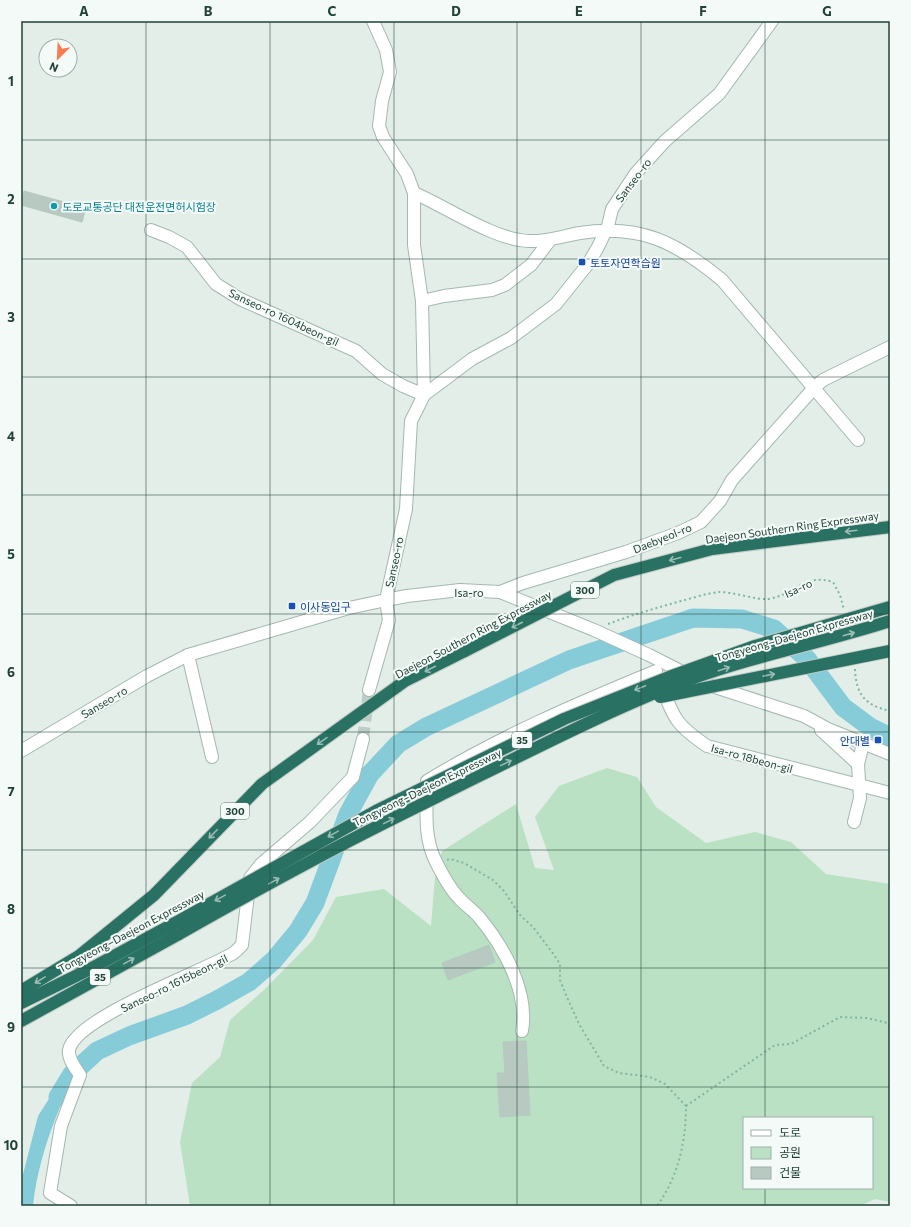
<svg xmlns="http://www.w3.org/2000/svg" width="911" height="1227" font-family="Commissioner,'Noto Sans KR',sans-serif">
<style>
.green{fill:#bae1c4;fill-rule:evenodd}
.water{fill:#86ccd8}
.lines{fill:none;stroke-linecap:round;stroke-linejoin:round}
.river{stroke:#86ccd8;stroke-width:19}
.building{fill:#b8c9c2;stroke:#b5c9c0}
.minor-tunnel{stroke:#bcccc6;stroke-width:12;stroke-dasharray:12 6;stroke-linecap:butt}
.minor-casing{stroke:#a5b7b0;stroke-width:14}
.highway-casing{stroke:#c1cac7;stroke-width:14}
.path{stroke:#80b5a4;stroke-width:2;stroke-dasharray:2 3;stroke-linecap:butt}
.minor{stroke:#fff;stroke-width:12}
.highway{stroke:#297162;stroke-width:12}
.highway-bridge-casing{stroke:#c1cac7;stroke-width:14;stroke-linecap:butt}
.highway-bridge{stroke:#297162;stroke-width:12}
.oneway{stroke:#99bcb4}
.grid{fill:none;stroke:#214238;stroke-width:1;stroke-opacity:0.55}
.culture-dot{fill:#0f9aa8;stroke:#f4faf7;stroke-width:1.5}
.transit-dot{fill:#1a4fb4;stroke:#f4faf7;stroke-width:1.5}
.labels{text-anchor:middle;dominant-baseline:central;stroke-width:4;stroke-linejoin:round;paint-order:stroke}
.shield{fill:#f4faf7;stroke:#607971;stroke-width:1}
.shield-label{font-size:10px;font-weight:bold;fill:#214238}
.street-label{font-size:11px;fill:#214238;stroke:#f4faf7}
.culture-label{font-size:11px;fill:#0d838f;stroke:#f4faf7;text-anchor:start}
.transit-label{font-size:11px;fill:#164399;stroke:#f4faf7;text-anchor:start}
.neatline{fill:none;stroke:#214238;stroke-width:1.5}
.grid-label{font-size:13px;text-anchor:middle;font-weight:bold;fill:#214238}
</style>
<rect width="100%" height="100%" fill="#e3eee9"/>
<path class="green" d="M607,768L637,777L656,807L706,843L755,832L791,842L826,874L890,884V1202L875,1199L860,1206H190L180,1142L192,1083L220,1057L230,1020L265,989L313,940L336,897L384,889L431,926L435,877L442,851L516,804L535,868L554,870L535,817L559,786ZM744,1118H872V1188H744Z"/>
<path class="water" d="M68,1069L73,1077C54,1119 38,1160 33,1206H21V1182L38,1116Z"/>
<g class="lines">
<path class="river" d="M58,1097L72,1074L97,1051L129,1036L187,1015L217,1000L249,982L274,960L298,931L315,903L348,814L370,774L398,744L426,727L569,660L693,618L742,619L774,629L807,659L843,707L870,727L890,737"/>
</g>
<g class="building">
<path d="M24,191L86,208L82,222L21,205Z"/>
<path d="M489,945L495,962L448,980L442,963Z"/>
<path d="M526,1041L530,1115L500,1117L497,1073H505L503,1042Z"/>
</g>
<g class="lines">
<path class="minor-tunnel" d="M363,739L369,690"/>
<defs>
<g id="minor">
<path d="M373,21L386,50L390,72L382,101L379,126L383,137L407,174L414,193C447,207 494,240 529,241C546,242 563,236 580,233C641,224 676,242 722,280L858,440"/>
<path d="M151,230L169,237L187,247L216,284L240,299L356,351L382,374L403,386L424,395L422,301L414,245V193"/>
<path d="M422,301L444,296L492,290L505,285L531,265L550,240"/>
<path d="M500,592L523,583L626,552L678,533L701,522L720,501L732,480L814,388L823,380L890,347"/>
<path d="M188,655L212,757"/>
<path d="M662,687C674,720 678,726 707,746L890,793"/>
<path d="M369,690L389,620L386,600L407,596L460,590L500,592L594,630L649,655L706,684L804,716L828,729L890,754"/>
<path d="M821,730L858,764"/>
<path d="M21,751L147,676L188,655L349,608L386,600L406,509L411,421L424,395L472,359L511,338L556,304L588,264L598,247L608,226L612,209L636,173L665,141L719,94L772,21"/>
<path d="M854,822L860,798L858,764L863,744"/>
<path d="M522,1031C529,992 504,947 479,917C473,910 465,905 459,898C450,889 442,874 436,862C423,837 427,808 427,781C499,737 578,703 656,671"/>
<path d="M71,1206L50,1193L61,1126L80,1075C75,1068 68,1059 69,1050C75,1018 201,972 230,955C235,953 238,949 242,945L250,878L261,864L310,822L353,777L363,739"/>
</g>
<g id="highway">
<path d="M712,549L890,527"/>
<path d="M865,656L890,651"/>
<path d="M21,991L79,956L154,895L262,784L405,681L465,651"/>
<path d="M21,1003L90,969L175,923"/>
<path d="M21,1021L179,934"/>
</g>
</defs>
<use href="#minor" class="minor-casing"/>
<use href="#highway" class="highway-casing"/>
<g class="path">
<path d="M608,624C632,615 656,608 681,601C693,598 707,593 719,592C735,592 755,600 768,599C795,595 803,573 833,582L840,595L844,610"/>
<path d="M855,669C856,695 865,705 890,711"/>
<path d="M447,860L450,859L464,863L493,880L504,891L520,915L533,927L552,952L560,964V980L566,995L579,1024L604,1066L619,1073L650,1077L665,1084L686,1106C686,1142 678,1177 657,1206"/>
<path d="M686,1106L775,1045L791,1044L840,1017L867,1018L888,1023L890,1026"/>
</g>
<use href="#minor" class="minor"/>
<use href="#highway" class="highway"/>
<defs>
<g id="highway-bridge">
<path d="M465,651L614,575L712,549"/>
<path d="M660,697L865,656"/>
<path d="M175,923L376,811L564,719L669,677L755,646L890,607"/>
<path d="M179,934C223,909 268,884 313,860C368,830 425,803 481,775C544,744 607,712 672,686C743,658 818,644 890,621"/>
</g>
</defs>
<use href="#highway-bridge" class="highway-bridge-casing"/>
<use href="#highway-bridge" class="highway-bridge"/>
</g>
<defs><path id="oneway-shaft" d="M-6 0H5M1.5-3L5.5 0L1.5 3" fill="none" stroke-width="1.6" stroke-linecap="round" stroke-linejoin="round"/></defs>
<g class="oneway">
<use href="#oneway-shaft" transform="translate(851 531) rotate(173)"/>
<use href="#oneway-shaft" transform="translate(675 559) rotate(165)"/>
<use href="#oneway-shaft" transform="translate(517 625) rotate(153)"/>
<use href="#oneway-shaft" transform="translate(849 634) rotate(-16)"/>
<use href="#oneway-shaft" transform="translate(430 669) rotate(153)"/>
<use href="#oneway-shaft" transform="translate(724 669) rotate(-18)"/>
<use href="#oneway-shaft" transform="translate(769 675) rotate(-11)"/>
<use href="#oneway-shaft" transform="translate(640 688) rotate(158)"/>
<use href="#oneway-shaft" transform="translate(322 741) rotate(145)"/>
<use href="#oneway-shaft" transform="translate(506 763) rotate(-26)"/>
<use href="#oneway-shaft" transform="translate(389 821) rotate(-26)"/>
<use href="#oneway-shaft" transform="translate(213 834) rotate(134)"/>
<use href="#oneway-shaft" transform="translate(333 834) rotate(151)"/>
<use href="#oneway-shaft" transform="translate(274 881) rotate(-29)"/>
<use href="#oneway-shaft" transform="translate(220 898) rotate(151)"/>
<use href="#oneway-shaft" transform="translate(129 961) rotate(-29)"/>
<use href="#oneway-shaft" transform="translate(40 980) rotate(149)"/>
</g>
<path class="grid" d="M146,21V1206M270,21V1206M394,21V1206M517,21V1206M641,21V1206M765,21V1118M21,140H890M21,259H890M21,377H890M21,495H890M21,614H890M21,732H890M21,850H890M21,968H890M21,1087H890M765,1188V1206"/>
<circle class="culture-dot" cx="54" cy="206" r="4"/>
<g class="transit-dot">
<rect x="578" y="258" width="8" height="8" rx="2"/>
<rect x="288" y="602" width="8" height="8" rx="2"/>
<rect x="874" y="736" width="8" height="8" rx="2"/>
</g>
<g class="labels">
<g class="shield">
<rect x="571" y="582" width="28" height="16" rx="3"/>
<rect x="512" y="732" width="20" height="16" rx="3"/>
<rect x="221" y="803" width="28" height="16" rx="3"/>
<rect x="90" y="969" width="20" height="16" rx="3"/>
</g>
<g class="shield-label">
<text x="585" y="590">300</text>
<text x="522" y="740">35</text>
<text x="235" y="811">300</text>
<text x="100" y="977">35</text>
</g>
<g class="street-label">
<text transform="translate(633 180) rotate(-53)">Sanseo-ro</text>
<text transform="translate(284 317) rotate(25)">Sanseo-ro 1604beon-gil</text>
<text transform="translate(792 527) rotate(-8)">Daejeon Southern Ring Expressway</text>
<text transform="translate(662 538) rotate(-22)">Daebyeol-ro</text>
<text transform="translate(394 562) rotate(-78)">Sanseo-ro</text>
<text transform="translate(798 588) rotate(-25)">Isa-ro</text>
<text x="469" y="592">Isa-ro</text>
<text transform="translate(473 634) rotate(-28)">Daejeon Southern Ring Expressway</text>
<text transform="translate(794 635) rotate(-16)">Tongyeong–Daejeon Expressway</text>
<text transform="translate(104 702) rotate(-31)">Sanseo-ro</text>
<text transform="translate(752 758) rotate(15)">Isa-ro 18beon-gil</text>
<text transform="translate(427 787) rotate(-26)">Tongyeong–Daejeon Expressway</text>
<text transform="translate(131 931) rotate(-28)">Tongyeong–Daejeon Expressway</text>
<text transform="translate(174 983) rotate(-26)">Sanseo-ro 1615beon-gil</text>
</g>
<g class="culture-label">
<text x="62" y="206">도로교통공단 대전운전면허시험장</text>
</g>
<g class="transit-label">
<text x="590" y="262">토토자연학습원</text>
<text x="300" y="606">이사동입구</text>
<text x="870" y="740" text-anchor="end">안대별</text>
</g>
</g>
<rect width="911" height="1227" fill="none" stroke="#f4faf7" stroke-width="44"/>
<rect x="743" y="1117" width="130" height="72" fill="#f4faf7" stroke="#a0b0ab"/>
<rect x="751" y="1130" width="20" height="6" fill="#ffffff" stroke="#a0b0ab"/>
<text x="779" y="1137" font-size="12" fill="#214238">도로</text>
<rect x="751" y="1147" width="20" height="12" fill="#bae1c4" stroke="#a0b0ab"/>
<text x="779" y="1157" font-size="12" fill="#214238">공원</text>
<rect x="751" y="1167" width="20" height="12" fill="#b8c9c2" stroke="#a0b0ab"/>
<text x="779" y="1177" font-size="12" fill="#214238">건물</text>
<g transform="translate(58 58) rotate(204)"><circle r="19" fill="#f4faf7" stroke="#a0b0ab"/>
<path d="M0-3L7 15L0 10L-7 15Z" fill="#ff7950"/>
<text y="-6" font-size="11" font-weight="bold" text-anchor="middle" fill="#214238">N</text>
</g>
<rect x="22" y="22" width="867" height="1183" class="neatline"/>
<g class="grid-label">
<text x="84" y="16">A</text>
<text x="208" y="16">B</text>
<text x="332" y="16">C</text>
<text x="456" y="16">D</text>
<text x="579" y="16">E</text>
<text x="703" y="16">F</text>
<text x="827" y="16">G</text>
<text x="11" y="86">1</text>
<text x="11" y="204">2</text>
<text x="11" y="322">3</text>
<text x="11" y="441">4</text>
<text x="11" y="559">5</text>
<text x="11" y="677">6</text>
<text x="11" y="796">7</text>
<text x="11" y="914">8</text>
<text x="11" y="1032">9</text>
<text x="11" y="1150">10</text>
</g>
</svg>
